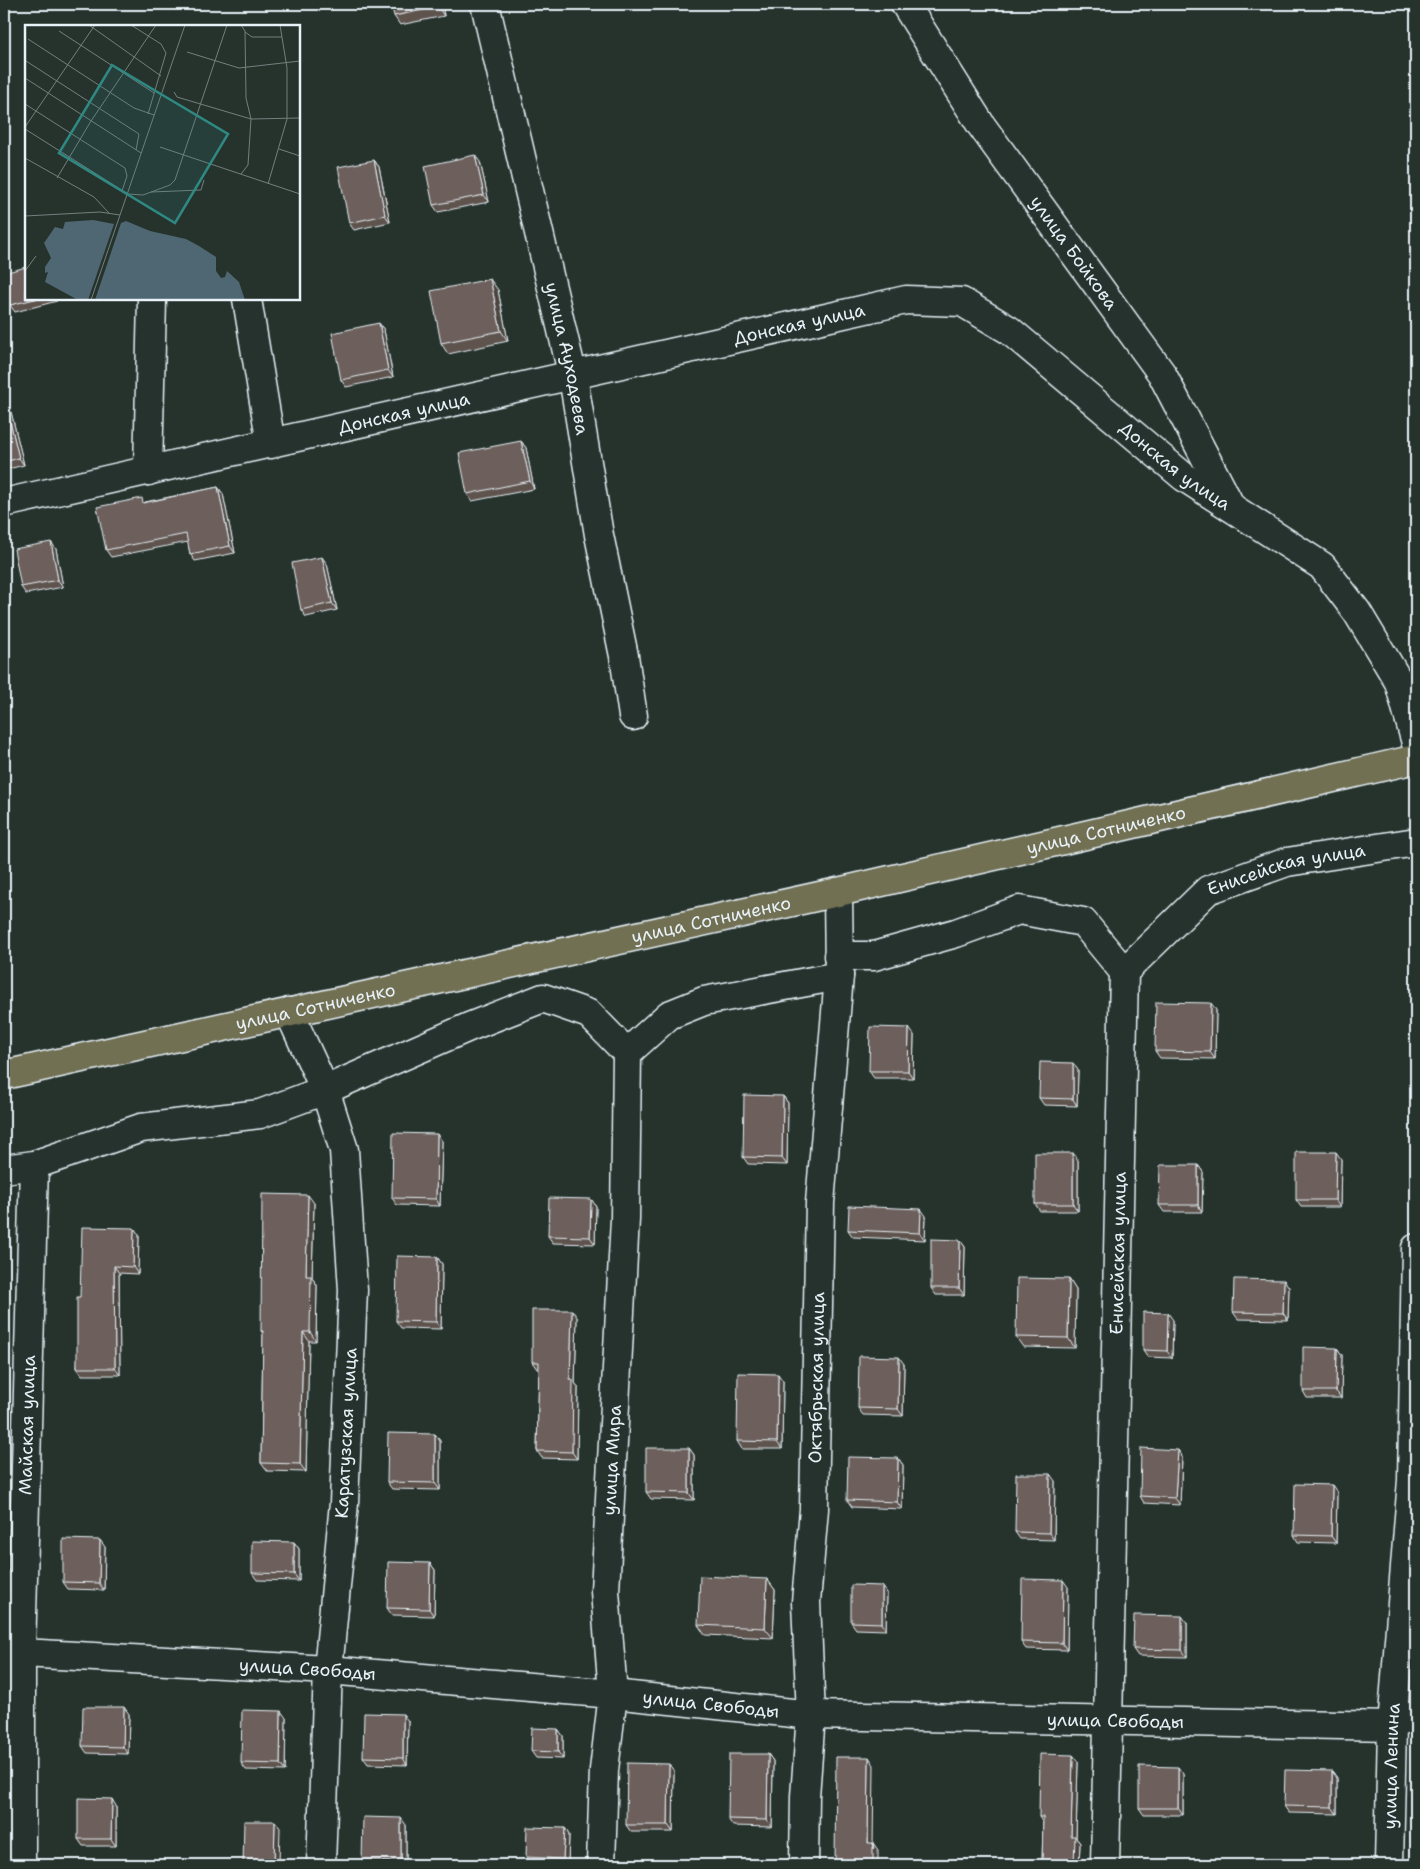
<svg xmlns="http://www.w3.org/2000/svg" width="1420" height="1869" font-family="'Shantell Sans',sans-serif">
<style>
.lines{fill:none;stroke-linecap:round;stroke-linejoin:round}
.minor-casing{stroke:#e8f1f8;stroke-width:31}
.major-casing{stroke:#e8f1f8;stroke-width:31}
.minor{stroke:#26332d;stroke-width:28}
.major{stroke:#716f52;stroke-width:28}
.wall{fill:#5e534e;stroke:#e8f1f8}
.shaded-wall{fill:#4c4440;stroke:#e8f1f8}
.building{fill:#6d615b;stroke:#e8f1f8}
.labels{text-anchor:middle;dominant-baseline:central;stroke-width:4.5;stroke-linejoin:round;paint-order:stroke}
.street-label{font-size:18px;fill:#e8f1f8;stroke:#26332d}
.inset-road{fill:none;stroke:#747f7e;stroke-width:1}
.view{fill:#308883;fill-opacity:0.15;stroke:#308883;stroke-width:2.5}
.inset-edge{fill:none;stroke:#e8f1f8;stroke-width:2.5}
</style>
<rect width="100%" height="100%" fill="#26332d"/>
<filter id="ink" filterUnits="userSpaceOnUse"><feTurbulence type="fractalNoise" baseFrequency=".02" numOctaves="2"/><feDisplacementMap in="SourceGraphic" scale="10" xChannelSelector="R" yChannelSelector="G"/><feConvolveMatrix kernelMatrix="1 2 1 2 8 2 1 2 1" color-interpolation-filters="sRGB"/></filter>
<g filter="url(#ink)">
<g class="lines">
<defs>
<g id="minor">
<path id="s1" d="M485,4L573,377L599,535L624,656L633,716"/>
<path id="s2" d="M905,4L981,125L1162,374L1231,507"/>
<path d="M247,299L271,444"/>
<path d="M148,471L152,299"/>
<path id="s3" d="M4,503L906,300L962,302L1009,330L1184,477L1322,566L1357,612L1399,682L1416,743"/>
<path d="M838,956H874L956,933L1019,910L1083,922L1124,972"/>
<path d="M289,1012L325,1090L344,1150L353,1290L344,1503L328,1670L321,1865"/>
<path d="M627,1053L669,1015L704,1001L839,976"/>
<path d="M4,1169L34,1165L141,1128L260,1114L325,1090L469,1027L543,998L589,1014L627,1053"/>
<path id="s4" d="M4,1652L328,1670L613,1694L811,1715L1392,1726L1416,1714"/>
<path id="s5" d="M21,1865V1653L34,1165"/>
<path id="s6" d="M601,1865L604,1770L613,1694L605,1591L625,1219L627,1053"/>
<path id="s7" d="M804,1865L805,1796L811,1715L806,1602L814,1509L820,1203L839,976L838,892"/>
<path id="s8" d="M1105,1865L1124,972L1208,890L1287,862L1416,842"/>
<path id="s9" d="M1389,1865L1392,1726L1412,1480L1416,1248"/>
</g>
<g id="major">
<path id="s10" d="M4,1075L838,892L1416,759"/>
</g>
</defs>
<use href="#minor" class="minor-casing"/>
<use href="#major" class="major-casing"/>
<use href="#minor" class="minor"/>
<use href="#major" class="major"/>
</g>
<g class="wall">
<path d="M442,4L444,16L400,25L394,16Z"/>
<path d="M374,160L379,167L390,222L354,230L349,223Z"/>
<path d="M480,162L489,202L438,212L433,205Z"/>
<path d="M498,290L508,341L448,354L441,343Z"/>
<path d="M26,299H56L57,301L15,312L10,305Z"/>
<path d="M379,323L384,330L393,377L346,387L341,380Z"/>
<path d="M4,405L11,412L24,465L4,470Z"/>
<path d="M521,441L526,448L534,489L472,501L467,494Z"/>
<path d="M218,487L223,494L235,553L195,561L190,554L188,542L111,557L106,550L145,502Z"/>
<path d="M51,542L56,549L63,587L26,594L21,587Z"/>
<path d="M327,564L337,610L306,617L301,610Z"/>
<path d="M1216,1010L1215,1059L1160,1058L1155,1051Z"/>
<path d="M914,1035L913,1078H874L869,1071Z"/>
<path d="M1078,1070L1077,1106L1044,1105L1039,1098Z"/>
<path d="M783,1096L788,1103L787,1165L748,1164L743,1157Z"/>
<path d="M442,1141L440,1206L397,1205L392,1198Z"/>
<path d="M1341,1159L1340,1207H1301L1296,1200Z"/>
<path d="M1078,1160V1211H1040L1035,1204Z"/>
<path d="M1198,1165L1203,1172L1202,1212H1164L1159,1205Z"/>
<path d="M591,1199L596,1206L595,1244L553,1243L548,1236Z"/>
<path d="M314,1203L312,1278L317,1285L316,1341H309L306,1472L267,1471L261,1463L263,1334L261,1331Z"/>
<path d="M926,1216L925,1240L853,1237L848,1230Z"/>
<path d="M134,1228L139,1235L138,1274L119,1273L120,1375H82L77,1368L80,1297Z"/>
<path d="M960,1240L965,1247L964,1295H936L931,1288Z"/>
<path d="M437,1257L442,1264L441,1329L401,1328L396,1321Z"/>
<path d="M1069,1279L1076,1290L1075,1348L1023,1347L1016,1337Z"/>
<path d="M1289,1287L1288,1320L1238,1319L1233,1312Z"/>
<path d="M577,1317L575,1383L578,1387L577,1459L542,1458L537,1451L539,1369H537L532,1362Z"/>
<path d="M1173,1320L1172,1358L1148,1357L1143,1350Z"/>
<path d="M1337,1348L1342,1355L1341,1398H1307L1303,1391Z"/>
<path d="M904,1364L903,1416L863,1415L858,1408Z"/>
<path d="M783,1381L782,1449H742L737,1441Z"/>
<path d="M435,1434L440,1441V1490L392,1489L387,1482Z"/>
<path d="M689,1448L694,1455V1500L651,1499L646,1492Z"/>
<path d="M1178,1450L1182,1457L1180,1505L1144,1503L1140,1496Z"/>
<path d="M898,1458L903,1465L902,1509L852,1507L847,1500Z"/>
<path d="M1055,1481L1054,1540L1020,1539L1015,1532Z"/>
<path d="M1337,1492L1336,1543L1298,1542L1294,1535Z"/>
<path d="M294,1542L299,1549V1581L257,1580L252,1573Z"/>
<path d="M105,1547L104,1590L68,1589L63,1582Z"/>
<path d="M430,1563L435,1570L434,1616L392,1615L387,1608Z"/>
<path d="M767,1579L775,1590L773,1638L705,1635L698,1625Z"/>
<path d="M882,1586L887,1593L886,1630L856,1629L851,1622Z"/>
<path d="M1068,1587L1067,1650L1026,1649L1021,1642Z"/>
<path d="M1187,1623V1657L1138,1656L1133,1649Z"/>
<path d="M129,1714L128,1754L87,1753L82,1746Z"/>
<path d="M286,1718L285,1771L246,1770L241,1763Z"/>
<path d="M408,1721L407,1765L368,1764L363,1757Z"/>
<path d="M558,1729L563,1736V1759L536,1758L531,1751Z"/>
<path d="M768,1754L773,1761L772,1827L733,1826L728,1819Z"/>
<path d="M1073,1755L1078,1762L1076,1838L1080,1843L1079,1865H1042L1043,1823L1039,1817Z"/>
<path d="M669,1764L674,1771L673,1832H631L626,1825Z"/>
<path d="M1332,1771L1337,1778V1814L1289,1813L1284,1806Z"/>
<path d="M1183,1774V1815H1144L1139,1808Z"/>
<path d="M116,1806V1846H83L78,1839Z"/>
<path d="M406,1825V1865H365L362,1861Z"/>
<path d="M565,1828L569,1835L568,1865L531,1864L526,1857Z"/>
</g>
<g class="shaded-wall">
<path d="M437,4H442L444,16L438,7Z"/>
<path d="M475,155L480,162L489,202L484,195Z"/>
<path d="M374,160L379,167L390,222L385,215Z"/>
<path d="M490,279L498,290L508,341L501,331Z"/>
<path d="M379,323L384,330L393,377L388,370Z"/>
<path d="M6,405L11,412L24,465L19,458Z"/>
<path d="M521,441L526,448L534,489L530,481Z"/>
<path d="M218,487L223,494L235,553L230,546Z"/>
<path d="M51,542L56,549L63,587L58,580Z"/>
<path d="M322,557L327,564L337,610L332,603Z"/>
<path d="M1211,1003L1216,1010L1215,1059L1210,1052Z"/>
<path d="M909,1028L914,1035L913,1078L908,1071Z"/>
<path d="M1073,1063L1078,1070L1077,1106L1073,1099Z"/>
<path d="M783,1096L788,1103L787,1165L782,1158Z"/>
<path d="M437,1134L442,1141L440,1206L436,1199Z"/>
<path d="M1336,1152L1341,1159L1340,1207L1335,1200Z"/>
<path d="M1073,1153L1078,1160V1211L1073,1204Z"/>
<path d="M1198,1165L1203,1172L1202,1212L1198,1205Z"/>
<path d="M308,1195L314,1203L312,1278L317,1285L316,1341L310,1332L306,1276Z"/>
<path d="M591,1199L596,1206L595,1244L590,1237Z"/>
<path d="M921,1209L926,1216L925,1240L920,1233Z"/>
<path d="M134,1228L139,1235L138,1274L133,1267Z"/>
<path d="M960,1240L965,1247L964,1295L959,1288Z"/>
<path d="M437,1257L442,1264L441,1329L436,1322Z"/>
<path d="M114,1266L119,1273L120,1375L115,1368Z"/>
<path d="M1069,1279L1076,1290L1075,1348L1068,1338Z"/>
<path d="M1284,1280L1289,1287L1288,1320L1283,1313Z"/>
<path d="M572,1310L577,1317L575,1383L578,1387L577,1459L572,1452L570,1380Z"/>
<path d="M1168,1313L1173,1320L1172,1358L1167,1351Z"/>
<path d="M303,1332L309,1341L306,1472L300,1464Z"/>
<path d="M1337,1348L1342,1355L1341,1398L1336,1391Z"/>
<path d="M899,1357L904,1364L903,1416L898,1409Z"/>
<path d="M778,1374L783,1381L782,1449L777,1442Z"/>
<path d="M435,1434L440,1441V1490L435,1483Z"/>
<path d="M689,1448L694,1455V1500L689,1493Z"/>
<path d="M1178,1450L1182,1457L1180,1505L1175,1498Z"/>
<path d="M898,1458L903,1465L902,1509L897,1502Z"/>
<path d="M1050,1474L1055,1481L1054,1540L1049,1533Z"/>
<path d="M1332,1485L1337,1492L1336,1543L1331,1536Z"/>
<path d="M100,1540L105,1547L104,1590L99,1583Z"/>
<path d="M294,1542L299,1549V1581L294,1574Z"/>
<path d="M430,1563L435,1570L434,1616L429,1609Z"/>
<path d="M767,1579L775,1590L773,1638L765,1628Z"/>
<path d="M1063,1580L1068,1587L1067,1650L1062,1643Z"/>
<path d="M882,1586L887,1593L886,1630L882,1623Z"/>
<path d="M1182,1616L1187,1623V1657L1182,1650Z"/>
<path d="M124,1707L129,1714L128,1754L123,1747Z"/>
<path d="M281,1711L286,1718L285,1771L280,1764Z"/>
<path d="M403,1714L408,1721L407,1765L403,1758Z"/>
<path d="M558,1729L563,1736V1759L558,1752Z"/>
<path d="M768,1754L773,1761L772,1827L767,1820Z"/>
<path d="M1073,1755L1078,1762L1076,1838L1080,1843L1079,1865H1074L1071,1836Z"/>
<path d="M869,1757L874,1765L873,1849V1843L878,1850V1865H873L868,1843Z"/>
<path d="M669,1764L674,1771L673,1832L668,1825Z"/>
<path d="M1178,1767L1183,1774V1815L1178,1808Z"/>
<path d="M1332,1771L1337,1778V1814L1332,1807Z"/>
<path d="M112,1799L116,1806V1846L111,1839Z"/>
<path d="M401,1818L406,1825V1865H403L401,1862Z"/>
<path d="M275,1821L280,1828L279,1865H274Z"/>
<path d="M565,1828L569,1835L568,1865L563,1859Z"/>
</g>
<g class="building">
<path d="M391,4H437L438,7L394,16Z"/>
<path d="M475,155L484,195L433,205L425,166Z"/>
<path d="M374,160L385,215L349,223L338,167Z"/>
<path d="M26,267V299H35L10,305L4,281V273Z"/>
<path d="M490,279L501,331L441,343L431,291Z"/>
<path d="M379,323L388,370L341,380L332,333Z"/>
<path d="M4,405H6L19,458L4,462Z"/>
<path d="M521,441L530,481L467,494L459,453Z"/>
<path d="M218,487L230,546L190,554L186,534L106,550L97,507L142,498L143,503Z"/>
<path d="M51,542L58,580L21,587L14,549Z"/>
<path d="M322,557L332,603L301,610L292,563Z"/>
<path d="M1156,1002L1211,1003L1210,1052L1155,1051Z"/>
<path d="M870,1027L909,1028L908,1071H869Z"/>
<path d="M1040,1062L1073,1063V1099L1039,1098Z"/>
<path d="M744,1095L783,1096L782,1158L743,1157Z"/>
<path d="M393,1133L437,1134L436,1199L392,1198Z"/>
<path d="M1296,1152H1336L1335,1200H1296Z"/>
<rect x="1035" y="1153" width="38" height="51"/>
<path d="M1160,1165H1198V1205H1159Z"/>
<path d="M262,1194L308,1195L306,1276H311L310,1332H303L300,1464L261,1463L263,1331H261Z"/>
<path d="M549,1198L591,1199L590,1237L548,1236Z"/>
<path d="M849,1206L921,1209L920,1233L848,1230Z"/>
<path d="M82,1227L134,1228L133,1267L114,1266L115,1368H77V1297H80Z"/>
<path d="M931,1239L960,1240L959,1288H931Z"/>
<path d="M397,1256L437,1257L436,1322L396,1321Z"/>
<path d="M1017,1278L1069,1279L1068,1338L1016,1337Z"/>
<path d="M1234,1279L1284,1280L1283,1313L1233,1312Z"/>
<path d="M532,1310H572L570,1380H573L572,1452L537,1451L539,1362H532Z"/>
<path d="M1143,1312L1168,1313L1167,1351L1143,1350Z"/>
<path d="M1303,1347L1337,1348L1336,1391H1303Z"/>
<path d="M859,1356L899,1357L898,1409L858,1408Z"/>
<path d="M738,1373L778,1374L777,1442L737,1441Z"/>
<path d="M388,1433L435,1434V1483L387,1482Z"/>
<path d="M646,1448H689V1493L646,1492Z"/>
<path d="M1141,1448L1178,1450L1175,1498L1140,1496Z"/>
<path d="M848,1457L898,1458L897,1502L847,1500Z"/>
<path d="M1016,1474H1050L1049,1533L1015,1532Z"/>
<path d="M1295,1484L1332,1485L1331,1536L1294,1535Z"/>
<path d="M63,1539L100,1540L99,1583L63,1582Z"/>
<path d="M252,1541L294,1542V1574L252,1573Z"/>
<path d="M388,1562L430,1563L429,1609L387,1608Z"/>
<path d="M700,1576L767,1579L765,1628L698,1625Z"/>
<path d="M1022,1579L1063,1580L1062,1643L1021,1642Z"/>
<path d="M851,1585L882,1586V1623L851,1622Z"/>
<path d="M1134,1615L1182,1616V1650L1133,1649Z"/>
<path d="M83,1707H124L123,1747L82,1746Z"/>
<path d="M242,1710L281,1711L280,1764L241,1763Z"/>
<path d="M364,1713L403,1714V1758L363,1757Z"/>
<path d="M532,1728L558,1729V1752L531,1751Z"/>
<path d="M729,1754H768L767,1820L728,1819Z"/>
<path d="M1040,1754L1073,1755L1071,1836H1075L1074,1865H1042L1043,1817H1039Z"/>
<path d="M836,1757H869L868,1843H873V1865H835Z"/>
<path d="M627,1763L669,1764L668,1825H626Z"/>
<path d="M1139,1766L1178,1767V1808H1139Z"/>
<path d="M1285,1770L1332,1771V1807L1284,1806Z"/>
<path d="M78,1798L112,1799L111,1839H78Z"/>
<path d="M363,1817L401,1818V1862L362,1861Z"/>
<path d="M244,1821H275L274,1865H243Z"/>
<path d="M527,1827L565,1828L563,1859L526,1857Z"/>
</g>
</g>
<g class="labels">
<g class="street-label">
<text stroke="none"><textPath href="#s2" startOffset="301">улица Бойкова</textPath></text>
<text stroke="none"><textPath href="#s3" startOffset="815">Донская улица</textPath></text>
<text stroke="none"><textPath href="#s1" startOffset="364">улица Ауходеева</textPath></text>
<text stroke="none"><textPath href="#s3" startOffset="410">Донская улица</textPath></text>
<text stroke="none"><textPath href="#s3" startOffset="1250">Донская улица</textPath></text>
<text stroke="none"><textPath href="#s10" startOffset="1129">улица Сотниченко</textPath></text>
<text stroke="none"><textPath href="#s8" startOffset="1092">Енисейская улица</textPath></text>
<text stroke="none"><textPath href="#s10" startOffset="724">улица Сотниченко</textPath></text>
<text stroke="none"><textPath href="#s10" startOffset="319">улица Сотниченко</textPath></text>
<text stroke="none"><textPath href="#s8" startOffset="612">Енисейская улица</textPath></text>
<text stroke="none"><textPath href="#s7" startOffset="488">Октябрьская улица</textPath></text>
<text stroke="none"><textPath href="#s5" startOffset="440">Майская улица</textPath></text>
<text transform="translate(346 1433) rotate(-87)">Каратузская улица</text>
<text stroke="none"><textPath href="#s6" startOffset="406">улица Мира</textPath></text>
<text stroke="none"><textPath href="#s4" startOffset="304">улица Свободы</textPath></text>
<text stroke="none"><textPath href="#s4" startOffset="709">улица Свободы</textPath></text>
<text stroke="none"><textPath href="#s4" startOffset="1114">улица Свободы</textPath></text>
<text stroke="none"><textPath href="#s9" startOffset="99">улица Ленина</textPath></text>
</g>
</g>
<g transform="translate(25 25)">
<rect width="275" height="275" fill="#26332d"/>
<path d="M68,195L89,199L63,275H53L20,257L23,247L20,248V242L26,233L19,218L30,202L38,204L40,197ZM101,196L125,206L161,214L174,221L191,232V246L196,253L200,252L202,246L214,257L220,275H70L96,198Z" fill="#4e6772"/>
<path class="inset-road" d="M64,0L136,51M106,0L136,19L141,28L123,89M34,6L129,68M220,7L227,12H257M3,14L109,83L129,90M162,27L214,43L275,36M1,36L114,109L111,125M0,53L116,128M149,67L152,72L226,94L275,93M0,79L100,143L102,151L97,166M0,102L70,0M0,104L103,169L118,170L145,160L150,155L202,0M135,122L275,169M254,124L275,131M0,133L69,172L84,188M216,149L223,140L226,94L221,73L220,6L216,0M32,153L66,96L131,0M243,159L262,94V43L255,0M126,167L176,165L179,155M0,191L75,187L95,190M0,246L11,231M66,275L160,0"/>
<path class="view" d="M87,40L203,109L150,198L34,128Z"/>
<rect width="275" height="275" class="inset-edge"/>
</g>
<rect width="1420" height="1869" fill="none" stroke="#26332d" stroke-width="20"/>
<rect x="10" y="10" width="1400" height="1849" fill="none" stroke="#e8f1f8" stroke-width="2" filter="url(#ink)"/>
</svg>
